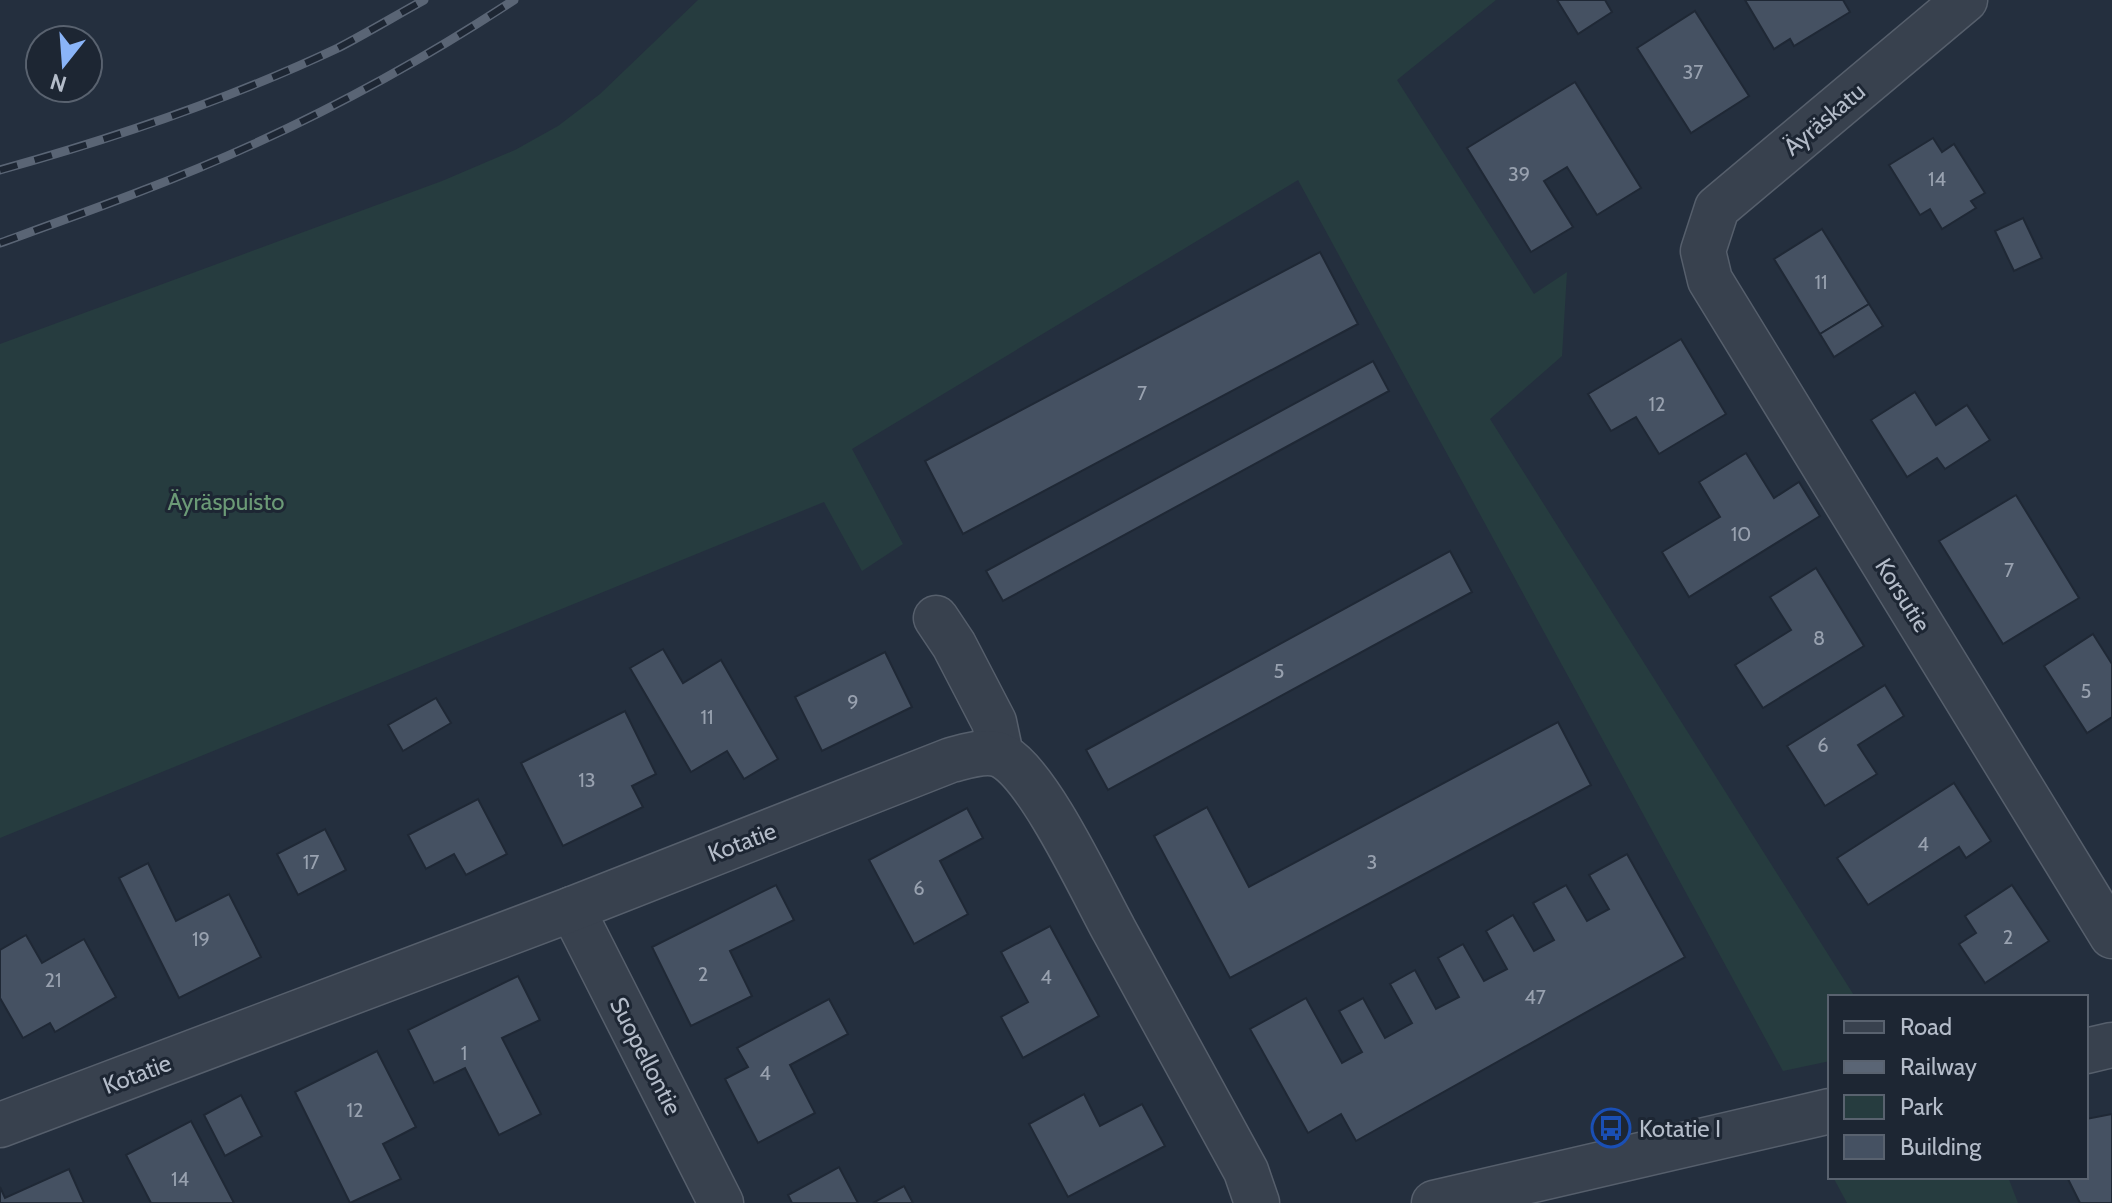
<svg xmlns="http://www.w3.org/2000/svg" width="2112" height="1203" font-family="Cabin,sans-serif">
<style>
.green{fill:#263c3f}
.building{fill:#455162;stroke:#1f2835;stroke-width:2}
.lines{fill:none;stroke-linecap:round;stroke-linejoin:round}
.minor-casing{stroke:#565f6c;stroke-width:47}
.minor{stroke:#38414e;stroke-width:44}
.rail-casing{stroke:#5a6575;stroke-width:9}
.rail{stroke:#1d2633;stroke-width:6;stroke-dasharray:18;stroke-linecap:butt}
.labels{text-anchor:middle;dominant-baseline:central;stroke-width:6;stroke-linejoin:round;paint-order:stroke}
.number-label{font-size:20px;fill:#98a1af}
.street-label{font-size:24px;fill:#b4bcc9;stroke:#1d2633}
.park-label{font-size:24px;fill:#6b9a76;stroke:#1d2633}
.poi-label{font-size:24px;fill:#b4bcc9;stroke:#1d2633;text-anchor:start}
</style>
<rect width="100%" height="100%" fill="#242f3e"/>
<g class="green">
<path d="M698,0H1496L1397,80L1534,294L1567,272L1562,356L1490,419L1855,997H1830V1061L1783,1071L1298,180L852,449L903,544L862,571L824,502L0,838V344L442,181L515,150L558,126L600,94Z"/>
<path d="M1833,1177H2008L2018,1203H1847Z"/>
</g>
<g class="building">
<path d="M1557,0H1605L1612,12L1578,34Z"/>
<path d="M1745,0H1843L1850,12L1794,46L1790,39L1774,49Z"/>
<path d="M1695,11L1749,96L1691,133L1637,48Z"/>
<path d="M1575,82L1641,188L1597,215L1567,167L1544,181L1573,227L1531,252L1467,148Z"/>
<path d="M1933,138L1942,152L1954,144L1985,193L1971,201L1976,208L1942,229L1930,209L1920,215L1889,165Z"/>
<path d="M2023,218L2042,258L2014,271L1995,231Z"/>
<path d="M1822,229L1869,304L1820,334L1774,259Z"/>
<path d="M1320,252L1358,324L963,534L925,461Z"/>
<path d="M1869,304L1883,326L1834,357L1820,334Z"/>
<path d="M1681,339L1726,414L1659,454L1636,417L1611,431L1588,394Z"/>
<path d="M1373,361L1389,391L1003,601L986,571Z"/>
<path d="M1915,392L1936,425L1967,405L1990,440L1945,469L1937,458L1907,477L1871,420Z"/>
<path d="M1746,453L1774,498L1799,482L1820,516L1689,597L1662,552L1720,517L1699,482Z"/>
<path d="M2016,495L2079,598L2003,644L1939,541Z"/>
<path d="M1450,551L1472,592L1108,790L1086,750Z"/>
<path d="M1816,568L1864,646L1763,708L1735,665L1791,630L1770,597Z"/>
<path d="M2093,634L2112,664V717L2087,733L2044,666Z"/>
<path d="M663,649L683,683L721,660L778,759L744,779L727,751L691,772L630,668Z"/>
<path d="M885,652L912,707L822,751L795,697Z"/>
<path d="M1885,685L1904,716L1858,745L1877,774L1825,806L1787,746Z"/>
<path d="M436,698L451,723L403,751L388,725Z"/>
<path d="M625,711L656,774L632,786L643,807L563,846L521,763Z"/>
<path d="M1558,722L1591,785L1230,978L1154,836L1207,807L1249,887Z"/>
<path d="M1954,783L1991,841L1966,858L1959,847L1868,905L1837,858Z"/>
<path d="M478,799L507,854L466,875L454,854L426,869L408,835Z"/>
<path d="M967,808L983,838L940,861L968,914L914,944L869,860Z"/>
<path d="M325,829L346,870L298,895L277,854Z"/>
<path d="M1627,854L1685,957L1356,1141L1341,1114L1308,1133L1250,1029L1306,998L1342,1063L1362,1052L1339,1011L1363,998L1385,1038L1412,1023L1390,984L1415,970L1436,1009L1459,997L1438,958L1463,944L1484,981L1507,969L1486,931L1513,915L1534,951L1554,940L1533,903L1566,885L1587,921L1609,909L1589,875Z"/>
<path d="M148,863L176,921L229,894L261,957L179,998L119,878Z"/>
<path d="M776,885L794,920L730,951L752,996L691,1026L652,947Z"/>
<path d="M2012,885L2049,941L1985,983L1959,944L1976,933L1965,916Z"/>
<path d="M1050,926L1099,1016L1023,1058L1001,1017L1028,1002L1001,952Z"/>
<path d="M26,935L42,963L84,939L116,997L55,1032L50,1023L23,1038L0,998V950Z"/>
<path d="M518,976L540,1020L502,1038L541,1114L499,1135L465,1068L434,1083L408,1030Z"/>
<path d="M829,999L848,1034L790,1065L815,1113L758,1143L725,1079L748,1067L737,1048Z"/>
<path d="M377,1051L416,1127L383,1144L401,1179L350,1203L295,1092Z"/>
<path d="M1084,1094L1100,1126L1142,1104L1165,1146L1068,1197L1029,1124Z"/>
<path d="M241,1095L262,1136L225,1156L204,1115Z"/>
<path d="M2112,1114V1203H2080L2067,1177H2086V1119Z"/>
<path d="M191,1121L234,1203H151L126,1155Z"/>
<path d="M839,1167L858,1203H792L788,1195Z"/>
<path d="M69,1169L84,1203H0V1187L5,1198Z"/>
<path d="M904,1186L913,1203H873Z"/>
</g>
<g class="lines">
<defs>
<g id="minor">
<path d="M1965,0L1717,208L1703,251L1710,280L2112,936"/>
<path d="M936,618L954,645L994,722L1001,755"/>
<path d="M572,909L721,1203"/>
<path d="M2086,1051L2112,1045"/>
<path d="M0,1125L572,909L951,760C967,756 989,748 1004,757C1040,778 1092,890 1114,930C1158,1011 1202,1091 1246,1171L1257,1203"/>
<path d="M1434,1203L1830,1111"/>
</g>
</defs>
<use href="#minor" class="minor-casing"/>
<use href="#minor" class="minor"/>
<defs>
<g id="rail">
<path d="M0,170C115,138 230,99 338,48C367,33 395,16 424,0"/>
<path d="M0,243C86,212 171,182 254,144C344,103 432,54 514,0"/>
</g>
</defs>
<use href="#rail" class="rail-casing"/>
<use href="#rail" class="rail"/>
</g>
<defs>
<symbol id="bus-ring" viewBox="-11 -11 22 22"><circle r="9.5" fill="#1d2633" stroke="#1a4fb4" stroke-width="1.5"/><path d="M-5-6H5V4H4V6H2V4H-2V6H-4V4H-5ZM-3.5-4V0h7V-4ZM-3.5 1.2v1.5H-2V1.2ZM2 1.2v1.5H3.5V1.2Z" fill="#1a4fb4"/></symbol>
</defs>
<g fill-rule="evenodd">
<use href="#bus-ring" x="1589" y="1106" width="44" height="44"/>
</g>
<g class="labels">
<g class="number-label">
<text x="1693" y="72">37</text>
<text x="1519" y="174">39</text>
<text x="1937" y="179">14</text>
<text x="1821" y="282">11</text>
<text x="1142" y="393">7</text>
<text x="1657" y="404">12</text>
<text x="1741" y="534">10</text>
<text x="2009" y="570">7</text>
<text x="1819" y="638">8</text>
<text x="1279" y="671">5</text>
<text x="2086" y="691">5</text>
<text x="853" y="702">9</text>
<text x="707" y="717">11</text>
<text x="1823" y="745">6</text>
<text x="587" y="780">13</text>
<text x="1923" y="844">4</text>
<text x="311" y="862">17</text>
<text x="1372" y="862">3</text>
<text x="919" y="888">6</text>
<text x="2008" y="937">2</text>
<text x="201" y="939">19</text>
<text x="703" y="974">2</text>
<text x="1046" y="977">4</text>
<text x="53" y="980">21</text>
<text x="1535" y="997">47</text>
<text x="464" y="1053">1</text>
<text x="765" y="1073">4</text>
<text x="355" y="1110">12</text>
<text x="180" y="1179">14</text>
</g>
<g class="street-label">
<text transform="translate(1824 119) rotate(-40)">Äyräskatu</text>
<text transform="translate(1903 595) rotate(58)">Korsutie</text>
<text transform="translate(742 842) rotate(-21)">Kotatie</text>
<text transform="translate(646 1056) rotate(63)">Suopellontie</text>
<text transform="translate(137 1074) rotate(-21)">Kotatie</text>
</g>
<g class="park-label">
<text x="226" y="501">Äyräspuisto</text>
</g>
<g class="poi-label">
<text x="1639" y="1128">Kotatie I</text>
</g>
</g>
<rect x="1828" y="995" width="260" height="184" fill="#1d2633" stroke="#59626f" stroke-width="2"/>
<rect x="1844" y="1021" width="40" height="12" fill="#38414e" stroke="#59626f" stroke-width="2"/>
<text x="1900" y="1035" font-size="24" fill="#b4bcc9">Road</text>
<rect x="1844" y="1061" width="40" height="12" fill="#5a6575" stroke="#59626f" stroke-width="2"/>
<text x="1900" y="1075" font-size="24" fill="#b4bcc9">Railway</text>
<rect x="1844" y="1095" width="40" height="24" fill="#263c3f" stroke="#59626f" stroke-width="2"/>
<text x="1900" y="1115" font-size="24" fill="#b4bcc9">Park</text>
<rect x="1844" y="1135" width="40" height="24" fill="#455162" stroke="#59626f" stroke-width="2"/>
<text x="1900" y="1155" font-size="24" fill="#b4bcc9">Building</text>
<g transform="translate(64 64) rotate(197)"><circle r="38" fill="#1d2633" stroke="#59626f" stroke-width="2"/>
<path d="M0-6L14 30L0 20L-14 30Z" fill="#8ab4f8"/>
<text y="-12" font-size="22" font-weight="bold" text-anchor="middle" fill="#b4bcc9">N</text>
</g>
</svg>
